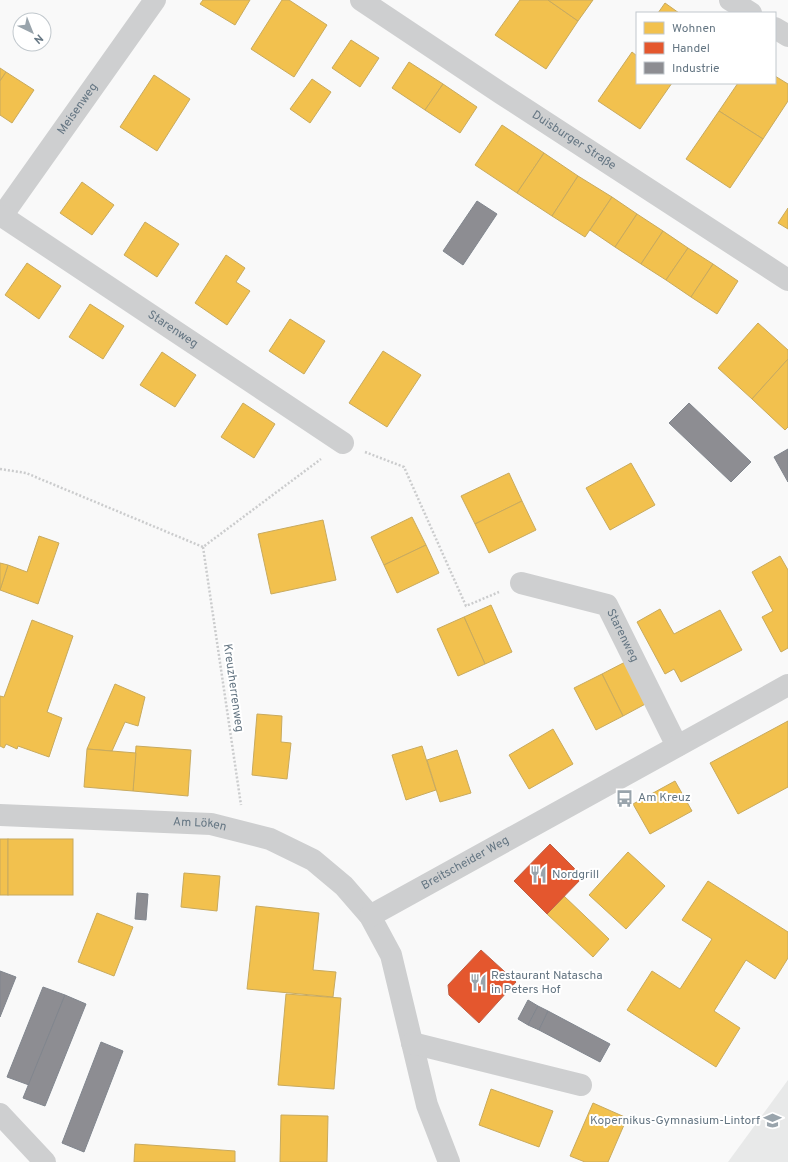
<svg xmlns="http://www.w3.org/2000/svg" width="788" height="1162" font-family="Overpass,sans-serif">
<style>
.built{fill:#e8e9e9}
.homes{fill:#f2c14e;stroke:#c8aa5e}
.shops{fill:#e4572e;stroke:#be6048}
.industry{fill:#8d8d92;stroke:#81868e}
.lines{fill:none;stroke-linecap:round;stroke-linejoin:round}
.path{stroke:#cbcccd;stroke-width:2.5;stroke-dasharray:2 2;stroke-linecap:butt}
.minor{stroke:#cecfd0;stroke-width:22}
.labels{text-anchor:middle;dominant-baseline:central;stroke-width:4;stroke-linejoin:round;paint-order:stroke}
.street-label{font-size:12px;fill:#657683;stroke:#fff}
.poi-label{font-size:12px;fill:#657683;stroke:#fff;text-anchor:start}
</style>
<rect width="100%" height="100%" fill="#f9f9f9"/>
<path class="built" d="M788,1080V1162H728Z"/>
<g class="homes">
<path d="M203,0H250L235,25L200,4Z"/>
<path d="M282,0H289L327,25L294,77L251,49Z"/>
<path d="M520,0H548L578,21L546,69L495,35Z"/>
<path d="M548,0H593L578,21Z"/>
<path d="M665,3L679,13H658Z"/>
<path d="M351,40L379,58L360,87L332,68Z"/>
<path d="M632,52L637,56V83H672L640,129L598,101Z"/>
<path d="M409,62L443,84L425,110L392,88Z"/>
<path d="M0,68L6,72L0,81Z"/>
<path d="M6,72L34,90L12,123L0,115V81Z"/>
<path d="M154,75L190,99L157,151L120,127Z"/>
<path d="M775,76L788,84V101L763,139L719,111L738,83H775Z"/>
<path d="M312,79L331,92L310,123L290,109Z"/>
<path d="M443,84L477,107L460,133L425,110Z"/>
<path d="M719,111L763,139L730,188L686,159Z"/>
<path d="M502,125L544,153L517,193L475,165Z"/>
<path d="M544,153L578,176L552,216L517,193Z"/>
<path d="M578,176L612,197L585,237L552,216Z"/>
<path d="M82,182L114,205L92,235L60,213Z"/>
<path d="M612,197L637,214L615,247L590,230Z"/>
<path d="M788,208V229L778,223Z"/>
<path d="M637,214L663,231L641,264L615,247Z"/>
<path d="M145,222L179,244L157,277L124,255Z"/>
<path d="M663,231L688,248L666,280L641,264Z"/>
<path d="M688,248L713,264L691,297L666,280Z"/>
<path d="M226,255L245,268L236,282L250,291L227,325L195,303Z"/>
<path d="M27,263L61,286L39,319L5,295Z"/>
<path d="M713,264L738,281L717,314L691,297Z"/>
<path d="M90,304L124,326L103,359L69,337Z"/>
<path d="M290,319L325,341L304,374L269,351Z"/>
<path d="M758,323L788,350V359L752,399L718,368Z"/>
<path d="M383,351L421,375L387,427L349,403Z"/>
<path d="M162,352L196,375L175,407L140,385Z"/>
<path d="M788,359V427L785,430L752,399Z"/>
<path d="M243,403L275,424L254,458L221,437Z"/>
<path d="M631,463L655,505L610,530L586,488Z"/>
<path d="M509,473L522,501L475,524L461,496Z"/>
<path d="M522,501L536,530L489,553L475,524Z"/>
<path d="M412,517L426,545L384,565L371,537Z"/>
<path d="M323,520L336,580L271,594L258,534Z"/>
<path d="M39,536L59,543L38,604L0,590L8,565L27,572Z"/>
<path d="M426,545L439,573L397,593L384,565Z"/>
<path d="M780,556L788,570V648L781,652L762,617L773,611L752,572Z"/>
<path d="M0,563L8,565L0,590Z"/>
<path d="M491,605L512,652L485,664L464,617Z"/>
<path d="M660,609L674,634L720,610L742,650L681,682L674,669L665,674L637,622Z"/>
<path d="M464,617L485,664L458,676L437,629Z"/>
<path d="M32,620L73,636L47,712L62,718L49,757L18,746L17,749L6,744L4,748L0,746V696L4,697Z"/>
<path d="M629,660L651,701L623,716L602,674Z"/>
<path d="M602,674L623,716L596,730L574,688Z"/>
<path d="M115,684L145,697L138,726L125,722L112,751L87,749Z"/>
<path d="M257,714L282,716L281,742L291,743L287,779L252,775Z"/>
<path d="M788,721V787L738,814L710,763Z"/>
<path d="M553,729L573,764L529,789L509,755Z"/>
<path d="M136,746L191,750L188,796L133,791Z"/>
<path d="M422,746L436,790L406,800L392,755Z"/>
<path d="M87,749L136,753L133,791L84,787Z"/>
<path d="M457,750L471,793L440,802L427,760Z"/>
<path d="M675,781L692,811L650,834L633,804Z"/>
<rect x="0" y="839" width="8" height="56"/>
<rect x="8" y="839" width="65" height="56"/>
<path d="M628,852L665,886L626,929L589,895Z"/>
<path d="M184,873L220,876L217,911L181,907Z"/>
<path d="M708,881L788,932V958L775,979L746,960L714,1011L740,1028L716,1067L627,1010L652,971L680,989L712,939L682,920Z"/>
<path d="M564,896L609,939L593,957L547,914Z"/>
<path d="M256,906L319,913L313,970L336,972L333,997L247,989Z"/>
<path d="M97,913L133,927L114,976L78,962Z"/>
<path d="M286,994L341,998L334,1089L278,1085Z"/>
<path d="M491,1089L553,1111L539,1147L479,1125Z"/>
<path d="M593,1103L627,1118L608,1162H585L570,1156Z"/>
<path d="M281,1115L328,1116L327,1162H280Z"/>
<path d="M135,1144L235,1151V1162H134Z"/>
</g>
<g class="shops">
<path d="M550,844L583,877L547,914L514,881Z"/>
<path d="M481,950L516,982L479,1023L449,995L448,985Z"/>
</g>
<g class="industry">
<path d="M477,201L497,214L463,265L443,251Z"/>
<path d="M689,403L751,462L731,482L669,423Z"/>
<path d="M788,449V482L774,457Z"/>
<path d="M137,893L148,894L146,920L135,919Z"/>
<path d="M0,971L16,977L0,1017Z"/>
<path d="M43,987L65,995L29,1085L7,1077Z"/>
<path d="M65,995L86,1004L45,1106L23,1098Z"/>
<path d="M528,1000L538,1006L528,1025L518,1019Z"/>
<path d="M538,1006L548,1011L539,1030L528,1025Z"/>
<path d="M548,1011L610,1044L600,1062L539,1030Z"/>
<path d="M101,1042L123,1051L84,1152L62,1143Z"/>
</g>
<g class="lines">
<g class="path">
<path d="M365,452L404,467L466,606L499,592"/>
<path d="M0,469L26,473L203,547L321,459"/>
<path d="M203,547L241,805"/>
</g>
<g class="minor">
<path id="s1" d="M361,0L502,94L788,280"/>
<path d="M730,0L751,13"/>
<path d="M775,28L788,36"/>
<path id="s2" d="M0,214L2,216L155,0"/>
<path id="s3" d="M2,216L343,443"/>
<path id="s4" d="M521,583L607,605L677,746"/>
<path id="s5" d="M0,815L211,824L270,839L313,860L344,886L370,916L391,955L427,1105L449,1162"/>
<path id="s6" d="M370,916L788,685"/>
<path d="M412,1043L581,1085"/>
<path d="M0,1114L45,1162"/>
</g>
</g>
<defs>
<symbol id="bus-bare" viewBox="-9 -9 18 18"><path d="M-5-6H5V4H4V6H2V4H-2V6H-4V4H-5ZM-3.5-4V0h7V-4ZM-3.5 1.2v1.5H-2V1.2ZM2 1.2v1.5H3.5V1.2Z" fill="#99a4ac" stroke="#fff" stroke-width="2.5" paint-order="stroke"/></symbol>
<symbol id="restaurant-bare" viewBox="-9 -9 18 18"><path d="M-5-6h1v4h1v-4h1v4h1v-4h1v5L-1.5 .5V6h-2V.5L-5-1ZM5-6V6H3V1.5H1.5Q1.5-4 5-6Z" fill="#99a4ac" stroke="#fff" stroke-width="2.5" paint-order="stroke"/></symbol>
<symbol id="school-bare" viewBox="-9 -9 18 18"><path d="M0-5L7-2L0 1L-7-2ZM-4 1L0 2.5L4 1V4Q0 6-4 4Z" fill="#99a4ac" stroke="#fff" stroke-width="2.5" paint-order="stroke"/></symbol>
</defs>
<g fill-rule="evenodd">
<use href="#bus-bare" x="612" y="786" width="25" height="25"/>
<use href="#restaurant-bare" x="526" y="862" width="25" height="25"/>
<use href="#restaurant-bare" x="466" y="970" width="25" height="25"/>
<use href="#school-bare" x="760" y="1108" width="25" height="25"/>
</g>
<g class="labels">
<g class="street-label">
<text stroke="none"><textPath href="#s2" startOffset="134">Meisenweg</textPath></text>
<text stroke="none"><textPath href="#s1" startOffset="255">Duisburger Straße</textPath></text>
<text stroke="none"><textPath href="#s3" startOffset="205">Starenweg</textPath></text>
<text stroke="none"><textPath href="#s4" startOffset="123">Starenweg</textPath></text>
<text transform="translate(233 688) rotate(82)">Kreuzherrenweg</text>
<text stroke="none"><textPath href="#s5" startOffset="200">Am Löken</textPath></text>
<text stroke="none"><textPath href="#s6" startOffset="109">Breitscheider Weg</textPath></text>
</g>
<g class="poi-label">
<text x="638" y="798">Am Kreuz</text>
<text x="552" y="875">Nordgrill</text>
<text x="491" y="976">Restaurant Natascha<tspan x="491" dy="14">in Peters Hof</tspan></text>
<text x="760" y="1121" text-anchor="end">Kopernikus-Gymnasium-Lintorf</text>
</g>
</g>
<rect x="636" y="12" width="140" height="72" fill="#ffffff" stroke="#c1c8cd"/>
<rect x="644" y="22" width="20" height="12" fill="#f2c14e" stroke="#c1c8cd"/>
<text x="672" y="32" font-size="12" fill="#657683">Wohnen</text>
<rect x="644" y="42" width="20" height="12" fill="#e4572e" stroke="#c1c8cd"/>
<text x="672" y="52" font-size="12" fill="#657683">Handel</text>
<rect x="644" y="62" width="20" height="12" fill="#8d8d92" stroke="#c1c8cd"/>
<text x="672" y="72" font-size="12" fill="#657683">Industrie</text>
<g transform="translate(32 32) rotate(137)"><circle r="19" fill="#ffffff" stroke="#c1c8cd"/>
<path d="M0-3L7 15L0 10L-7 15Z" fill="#99a4ac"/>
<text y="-6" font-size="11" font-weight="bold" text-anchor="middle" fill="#657683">N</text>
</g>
</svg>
